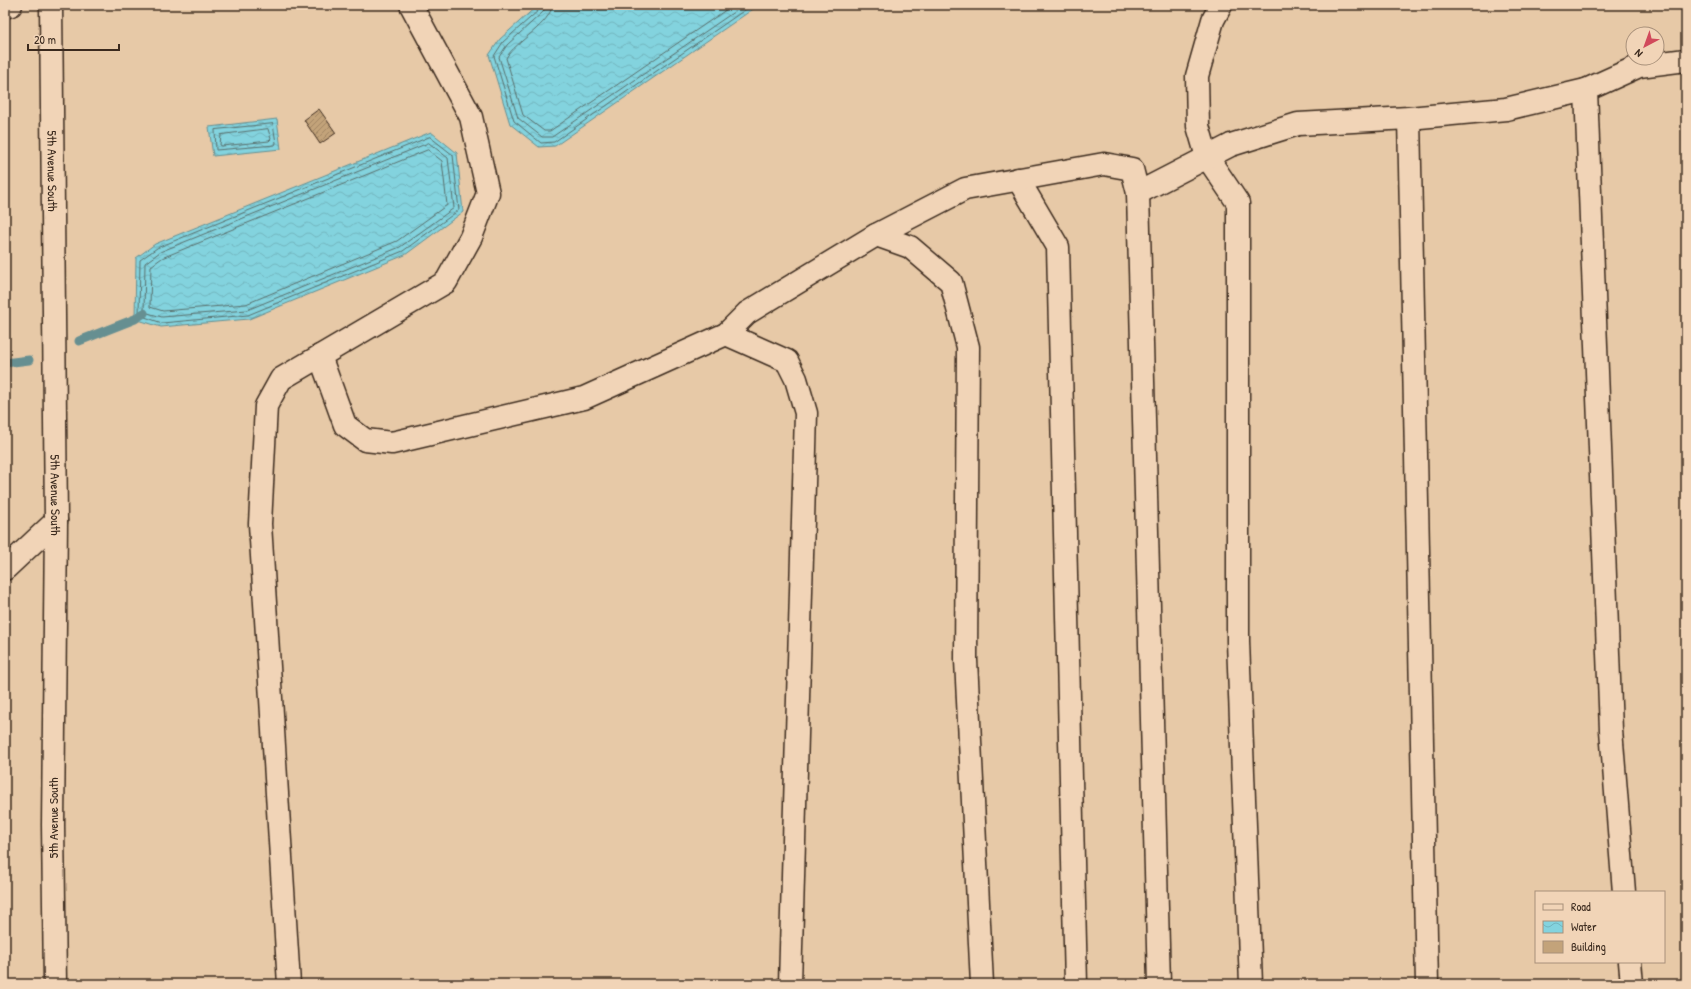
<svg xmlns="http://www.w3.org/2000/svg" width="1691" height="989" font-family="'Patrick Hand',sans-serif">
<style>
.water{fill:url(#water-waves);stroke:#668f91}
.lines{fill:none;stroke-linecap:round;stroke-linejoin:round}
.shore{stroke:#586e6b;stroke-width:1}
.stream{stroke:#668f91;stroke-width:9}
.building{fill:url(#building-hatch);stroke:#3b2a1e}
.minor-casing{stroke:#3b2a1e;stroke-width:25}
.minor{stroke:#f1d4b7;stroke-width:22}
.labels{text-anchor:middle;dominant-baseline:central;stroke-width:3;stroke-linejoin:round;paint-order:stroke}
.street-label{font-size:13px;fill:#3b2a1e;stroke:#f1d4b7}
</style>
<defs>
<pattern id="water-waves" width="16" height="10" patternUnits="userSpaceOnUse"><rect width="16" height="10" fill="#83d3de"/><path d="M0 5q4-4 8 0t8 0" fill="none" stroke="#72b5be"/></pattern>
<pattern id="building-hatch" width="6" height="6" patternUnits="userSpaceOnUse"><rect width="6" height="6" fill="#c3a37a"/><path d="M-1 1l2-2M0 6l6-6M5 7l2-2" fill="none" stroke="#a08563"/></pattern>
</defs>
<rect width="100%" height="100%" fill="#e7c9a7"/>
<filter id="ink" filterUnits="userSpaceOnUse"><feTurbulence type="fractalNoise" baseFrequency=".025" numOctaves="2"/><feDisplacementMap in="SourceGraphic" scale="8" xChannelSelector="R" yChannelSelector="G"/><feConvolveMatrix kernelMatrix="1 2 1 2 8 2 1 2 1" color-interpolation-filters="sRGB"/></filter>
<g filter="url(#ink)">
<g class="water">
<path d="M538,5H764L756,7L555,146L539,147L510,124L489,55L500,39Z"/>
<path d="M277,119L281,149L213,156L209,127Z"/>
<path d="M431,132L457,153L463,212L405,255L249,319L161,327L135,319L136,258L155,244Z"/>
</g>
<g class="lines">
<g class="shore">
<path d="M541,5L539,10L503,42L494,56L514,121L541,143L554,142L752,5"/>
<path d="M546,5L543,12L507,45L499,57L518,118L542,137H552L744,5"/>
<path d="M552,5C551,24 516,41 506,58L523,115L544,131H550L733,5"/>
<path d="M273,124L276,143L275,145L216,150L215,130Z"/>
<path d="M268,129L271,139L269,141L222,146L220,145L221,135Z"/>
<path d="M430,137L453,155L459,210L403,251L248,315L162,323L139,315L140,260L157,248Z"/>
<path d="M429,143L448,158L454,208L400,247L247,310L162,317L144,312L145,263L160,252Z"/>
<path d="M428,150L442,161L447,205L397,241L246,304L163,311L150,307L151,266L162,258Z"/>
</g>
<g class="stream">
<path d="M79,341L135,319L144,313"/>
<path d="M5,363L29,360"/>
</g>
</g>
<path class="building" d="M319,109L336,133L320,144L304,120Z"/>
<g class="lines">
<defs>
<g id="minor">
<path id="s1" d="M51,5L56,521L53,825L55,984"/>
<path d="M1221,5L1213,20L1197,76L1198,126L1207,157L1238,203V641L1251,984"/>
<path d="M5,7L11,5"/>
<path d="M1586,90L1611,730L1624,892"/>
<path d="M1409,118L1427,984"/>
<path d="M1018,179L1058,247L1076,984"/>
<path d="M1138,193L1159,984"/>
<path d="M876,235L910,247L951,282L968,347L966,660L982,984"/>
<path d="M726,334L787,361L796,379L806,413L790,984"/>
<path d="M320,356L345,425L365,440L392,443L584,398L726,334L747,313L876,235L965,189L1104,164L1132,169L1138,193L1231,145L1298,124L1409,118L1506,109L1586,90L1639,66L1686,60"/>
<path d="M5,569L56,521"/>
<path d="M1630,962L1632,984"/>
<path d="M289,984L260,524L266,406L281,379L446,282L471,237L488,193L471,117L411,5"/>
</g>
</defs>
<use href="#minor" class="minor-casing"/>
<use href="#minor" class="minor"/>
</g>
</g>
<g class="labels">
<g class="street-label">
<text stroke="none"><textPath href="#s1" startOffset="166">5th Avenue South</textPath></text>
<text stroke="none"><textPath href="#s1" startOffset="490">5th Avenue South</textPath></text>
<text transform="translate(53 818) rotate(-90)">5th Avenue South</text>
</g>
</g>
<rect width="1691" height="989" fill="none" stroke="#f1d4b7" stroke-width="20"/>
<rect x="10" y="10" width="1671" height="969" fill="none" stroke="#3b2a1e" stroke-width="1.5" filter="url(#ink)"/>
<rect x="1535" y="891" width="130" height="72" fill="#f1d4b7" stroke="#a8907a"/>
<rect x="1543" y="904" width="20" height="6" fill="#f1d4b7" stroke="#a8907a"/>
<text x="1571" y="911" font-size="12" fill="#3b2a1e">Road</text>
<rect x="1543" y="921" width="20" height="12" fill="url(#water-waves)" stroke="#a8907a"/>
<text x="1571" y="931" font-size="12" fill="#3b2a1e">Water</text>
<rect x="1543" y="941" width="20" height="12" fill="#c3a37a" stroke="#a8907a"/>
<text x="1571" y="951" font-size="12" fill="#3b2a1e">Building</text>
<g transform="translate(1645 46) rotate(221)"><circle r="19" fill="#f1d4b7" stroke="#a8907a"/>
<path d="M0-3L7 15L0 10L-7 15Z" fill="#d1495b"/>
<text y="-6" font-size="11" font-weight="bold" text-anchor="middle" fill="#3b2a1e">N</text>
</g>
<path d="M28 44v6h91v-6" fill="none" stroke="#3b2a1e" stroke-width="2"/>
<text x="34" y="44" font-size="12" fill="#3b2a1e" stroke="#f1d4b7" stroke-width="3" paint-order="stroke">20 m</text>
</svg>
